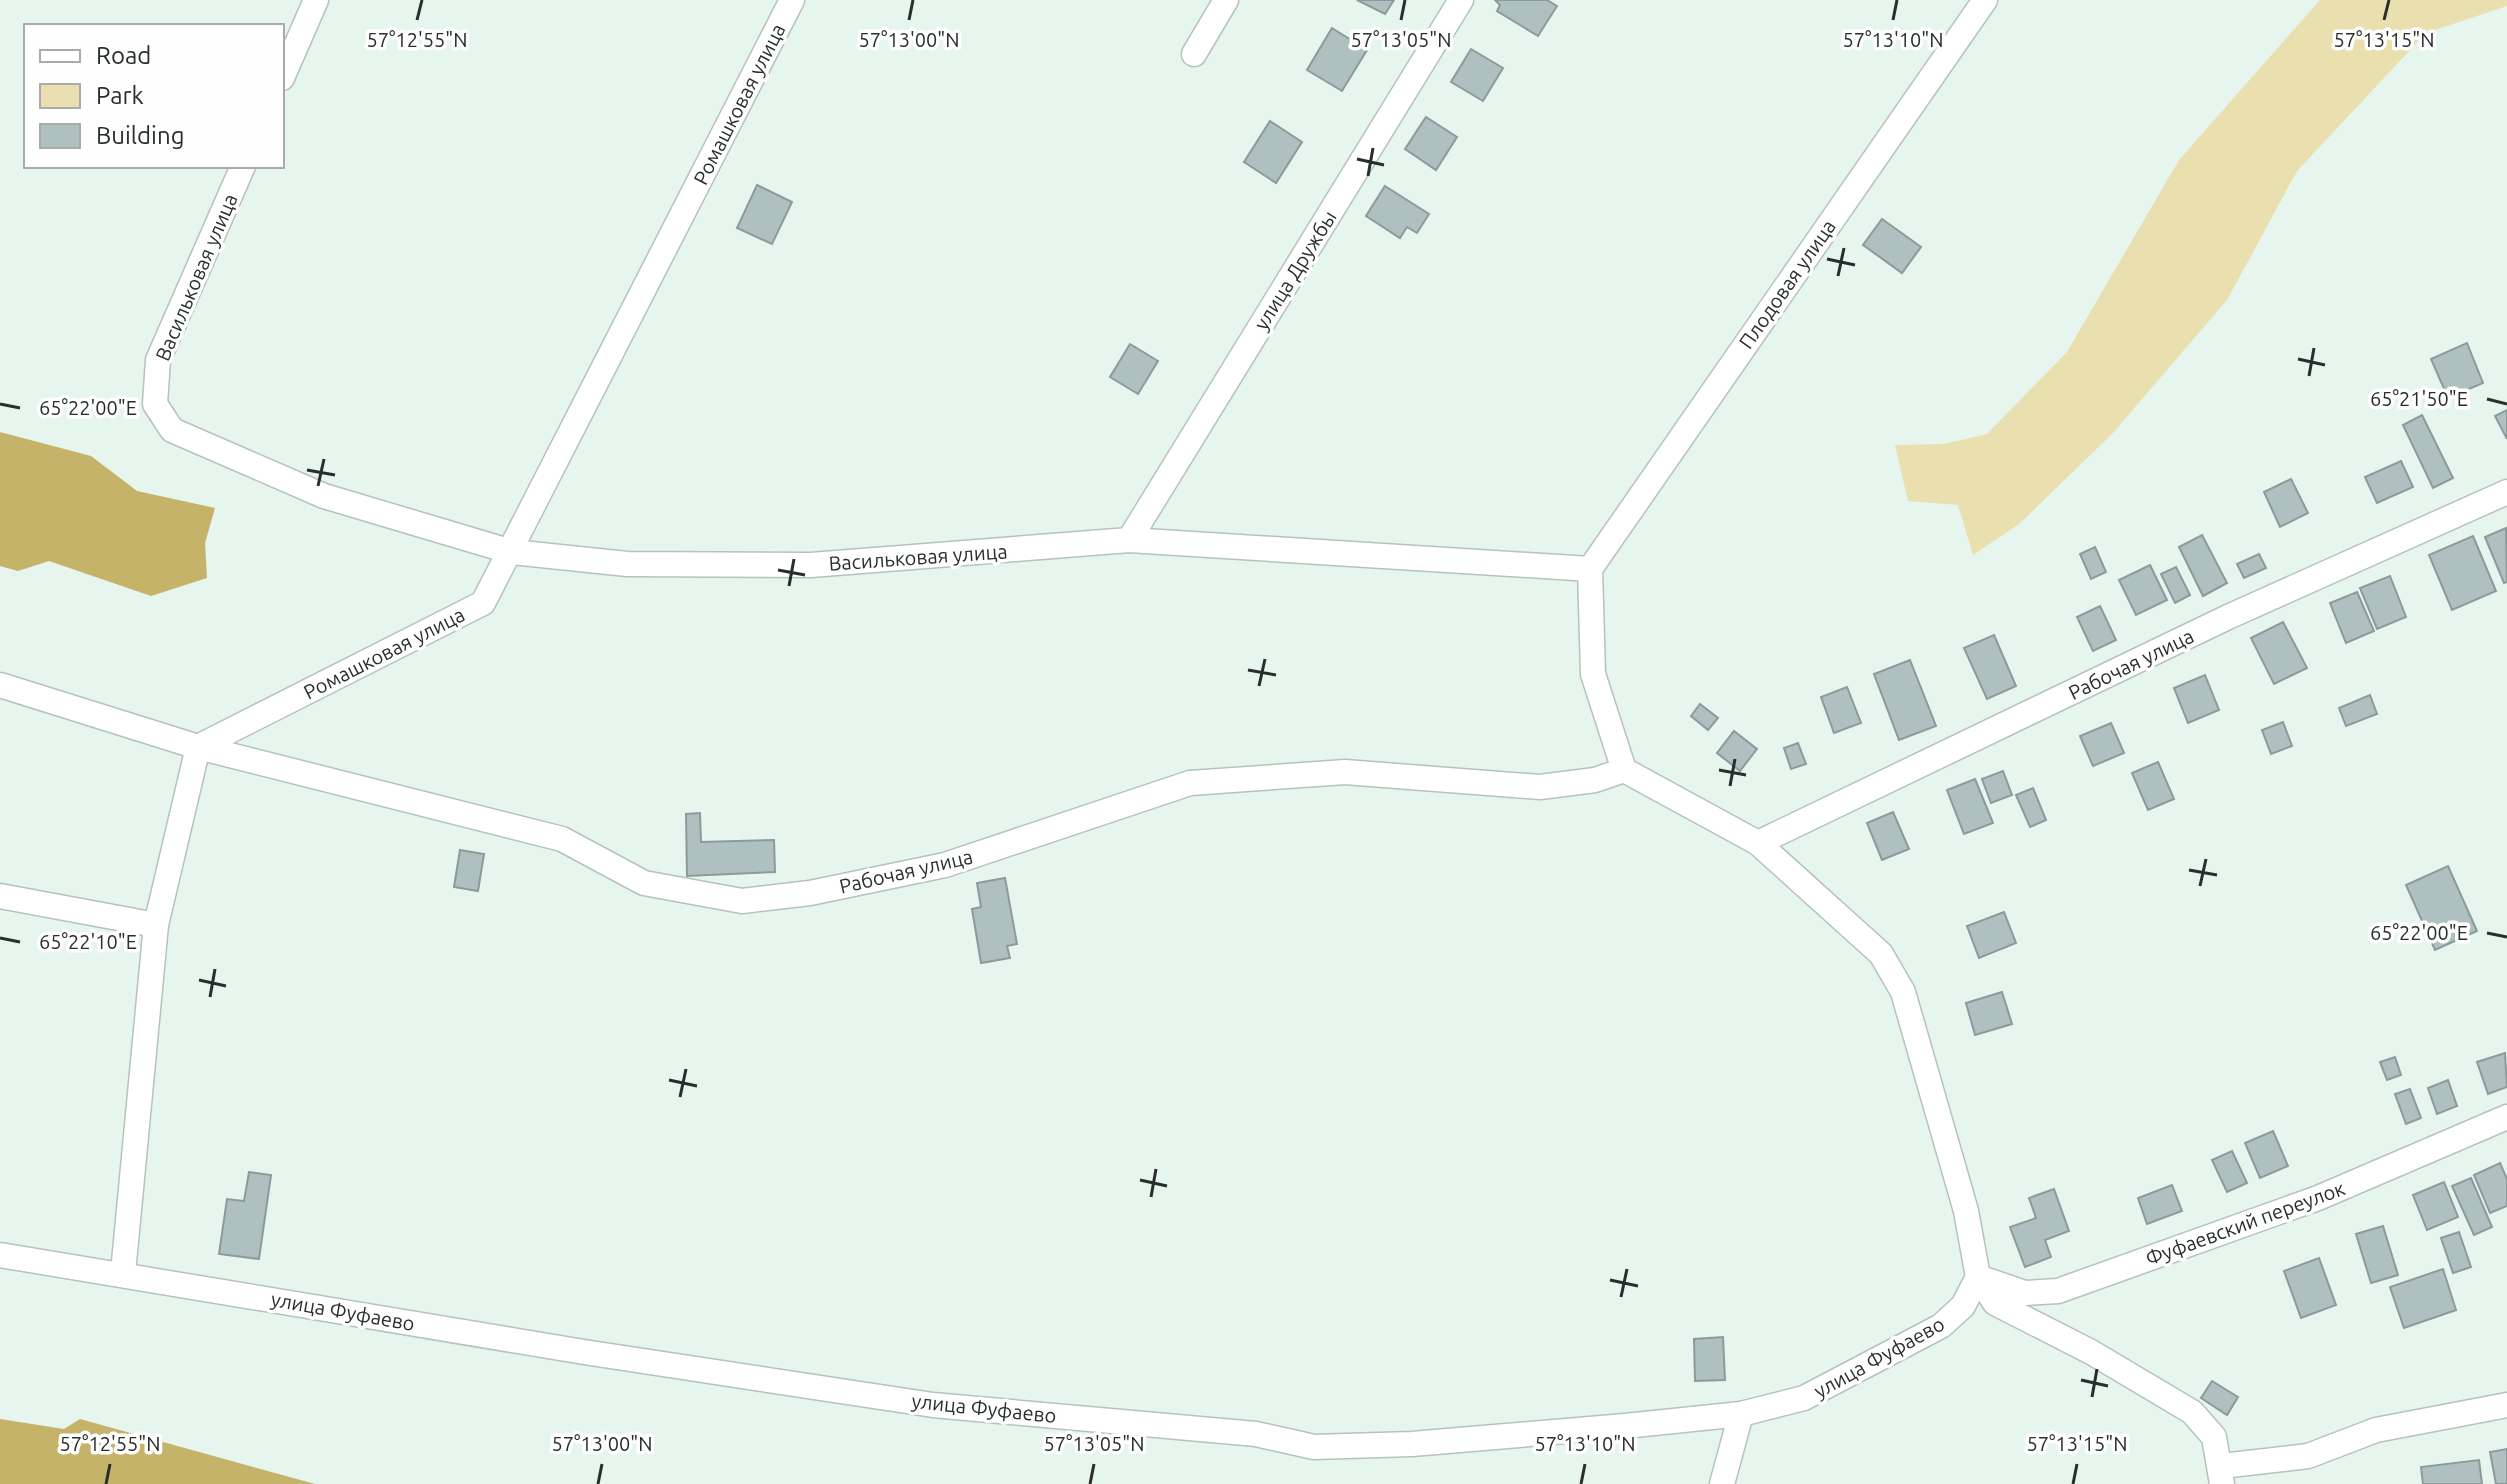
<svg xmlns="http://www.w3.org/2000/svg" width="2507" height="1484" font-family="Ubuntu,sans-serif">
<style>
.green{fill:#eadfaf}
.forest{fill:#c4b368}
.building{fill:#afc0c0;stroke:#8b9b9c;stroke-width:2}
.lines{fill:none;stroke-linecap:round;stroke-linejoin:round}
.minor-casing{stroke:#b5c3bc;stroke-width:27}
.minor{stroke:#fff;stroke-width:24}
.ticks{fill:none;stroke:#282e2b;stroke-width:3}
.labels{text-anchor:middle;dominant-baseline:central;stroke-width:7;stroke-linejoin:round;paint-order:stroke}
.street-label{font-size:20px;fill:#282e2b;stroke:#fefefe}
.ticks-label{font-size:20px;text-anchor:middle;fill:#282e2b;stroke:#fefefe;stroke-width:7;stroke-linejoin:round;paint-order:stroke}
</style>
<rect width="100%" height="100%" fill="#e6f5ee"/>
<path class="green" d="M2320,0H2507V6L2426,33L2297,171L2227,300L2112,434L2019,524L1973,555L1958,505L1908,501L1895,445L1944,444L1987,434L2067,352L2179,160Z"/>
<g class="forest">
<path d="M0,432L91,456L137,491L215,508L205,543L207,578L151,596L49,561L18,571L0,566Z"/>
<path d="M0,1419L64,1429L80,1419L315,1484H0Z"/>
</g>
<g class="building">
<path d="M1357,0H1394L1385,14Z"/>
<path d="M1495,0H1547L1557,6L1538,36L1497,11L1500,5Z"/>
<path d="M1332,28L1367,50L1342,91L1307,70Z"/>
<path d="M1471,49L1503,68L1483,101L1451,82Z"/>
<path d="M1426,117L1457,137L1436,170L1405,149Z"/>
<path d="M1270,121L1302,142L1276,183L1244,162Z"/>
<path d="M757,185L792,202L772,244L737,228Z"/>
<path d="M1385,186L1429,214L1417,233L1407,227L1400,238L1366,216Z"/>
<path d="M1882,219L1921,247L1902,273L1863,245Z"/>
<path d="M2467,343L2483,383L2448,398L2431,359Z"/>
<path d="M1130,344L1158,361L1138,394L1110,377Z"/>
<path d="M2507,410V439L2495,416Z"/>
<path d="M2422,415L2453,478L2433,488L2403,425Z"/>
<path d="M2401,461L2413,487L2377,503L2365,477Z"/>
<path d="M2291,479L2308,513L2280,527L2264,492Z"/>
<path d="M2506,528L2507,582L2504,583L2485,537Z"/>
<path d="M2202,535L2227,583L2203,596L2179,547Z"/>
<path d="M2473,536L2496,591L2452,610L2429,555Z"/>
<path d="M2095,547L2106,572L2091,579L2080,554Z"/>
<path d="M2259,554L2266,568L2244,578L2237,564Z"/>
<path d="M2150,565L2167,600L2136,615L2119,580Z"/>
<path d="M2176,567L2190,595L2175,603L2161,574Z"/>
<path d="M2390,576L2406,617L2377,629L2360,588Z"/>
<path d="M2357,592L2374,631L2346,643L2330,603Z"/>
<path d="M2100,606L2116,640L2093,651L2077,617Z"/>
<path d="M2283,622L2307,668L2274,684L2251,638Z"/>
<path d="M1994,635L2016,686L1987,699L1964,648Z"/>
<path d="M1910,660L1936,726L1899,740L1874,674Z"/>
<path d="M2205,675L2219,710L2188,723L2174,688Z"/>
<path d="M1847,687L1861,723L1834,733L1821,697Z"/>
<path d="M2370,695L2377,714L2346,726L2339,708Z"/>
<path d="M1700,704L1718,718L1708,730L1691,716Z"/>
<path d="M2283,722L2292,746L2271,754L2262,730Z"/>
<path d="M2111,723L2124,753L2093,766L2080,736Z"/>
<path d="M1734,731L1757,749L1740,771L1717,753Z"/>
<path d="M1798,743L1806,764L1791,769L1784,748Z"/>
<path d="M2158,762L2174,799L2148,810L2132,773Z"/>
<path d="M2003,771L2012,795L1991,803L1982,779Z"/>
<path d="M1975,779L1993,823L1964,834L1947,790Z"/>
<path d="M2033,788L2046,820L2030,827L2016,795Z"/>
<path d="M1893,812L1909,849L1882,860L1867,823Z"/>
<path d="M700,813L701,842L774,840L775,872L687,876L686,814Z"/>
<path d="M460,850L484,854L478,891L454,887Z"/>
<path d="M2448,866L2477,931L2435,950L2406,885Z"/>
<path d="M1005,878L1017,944L1007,946L1010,958L981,963L972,909L981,907L977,883Z"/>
<path d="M2004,912L2016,943L1979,958L1967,926Z"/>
<path d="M2002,992L2012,1024L1975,1035L1966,1003Z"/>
<path d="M2505,1053L2507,1087L2488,1094L2477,1062Z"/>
<path d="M2395,1057L2401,1075L2387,1080L2380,1062Z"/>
<path d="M2448,1080L2457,1106L2437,1114L2428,1088Z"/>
<path d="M2410,1089L2421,1118L2406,1124L2395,1094Z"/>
<path d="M2273,1131L2288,1166L2260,1178L2245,1143Z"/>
<path d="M2232,1151L2247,1183L2227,1192L2212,1160Z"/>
<path d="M2500,1163L2507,1179V1206L2490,1213L2474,1175Z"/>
<path d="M249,1172L271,1175L259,1259L219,1254L227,1199L244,1201Z"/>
<path d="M2471,1178L2492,1227L2474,1235L2452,1186Z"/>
<path d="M2444,1182L2458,1217L2427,1230L2413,1195Z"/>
<path d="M2172,1185L2182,1211L2147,1224L2138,1198Z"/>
<path d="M2054,1189L2069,1231L2045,1240L2051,1257L2025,1267L2010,1227L2036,1218L2029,1198Z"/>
<path d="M2383,1226L2398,1275L2371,1283L2356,1234Z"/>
<path d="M2459,1232L2471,1267L2453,1273L2441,1238Z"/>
<path d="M2319,1258L2336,1305L2301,1318L2284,1271Z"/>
<path d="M2443,1269L2456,1310L2404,1328L2390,1287Z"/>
<path d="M1723,1337L1725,1380L1695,1381L1694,1339Z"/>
<path d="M2212,1381L2238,1397L2227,1415L2201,1398Z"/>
<path d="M2507,1449V1484H2496L2490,1452Z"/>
<path d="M2479,1460L2482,1484H2423L2421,1467Z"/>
</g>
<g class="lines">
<defs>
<g id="minor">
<path d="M1194,54L1226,0"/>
<path d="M282,78L316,0"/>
<path d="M243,166L158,360L155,404L172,430L324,496L512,552L627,564L811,565L1129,540L1590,569"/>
<path d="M1129,540L1461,0"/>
<path d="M1590,569L1593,674L1624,770L1758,843L1881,954L1903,992L1966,1211L1978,1277L1995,1303L2091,1352L2192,1412L2214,1437L2222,1484"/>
<path d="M1590,569L1985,0"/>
<path d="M0,685L198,747L562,839L644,883L742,901L810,893L945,865L1190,783L1345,772L1540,787L1595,780L1624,770"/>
<path d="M1758,843L2228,617L2507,492"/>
<path d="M0,896L156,925"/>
<path d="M0,1255L584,1352L933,1405L1256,1434L1314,1447L1412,1444L1625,1426L1741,1414L1804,1398L1941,1326L1963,1306L1978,1277"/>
<path d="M123,1273L156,925L198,747L483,603L792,0"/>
<path d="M1978,1277L2025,1293L2058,1291L2318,1198L2507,1117"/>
<path d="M2222,1466L2308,1456L2376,1430L2507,1405"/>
<path d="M1722,1484L1741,1414"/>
</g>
</defs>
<use href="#minor" class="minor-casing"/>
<use href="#minor" class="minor"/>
</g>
<path class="ticks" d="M417,20L422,0M909,20L913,0M1401,20L1405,0M1893,20L1897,0M2384,20L2389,0M1357,159L1384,165M1368,176L1373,148M1827,259L1855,265M1838,276L1844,248M2298,359L2325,365M2309,376L2314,348M2487,399L2507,404M0,404L20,408M307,470L335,475M318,486L324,459M778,570L805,575M789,586L794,559M1248,670L1276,675M1259,686L1265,659M1719,770L1746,775M1730,786L1735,759M2189,870L2217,875M2200,886L2206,859M2487,933L2507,937M0,938L20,942M199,980L226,986M210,997L215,969M669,1080L697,1086M680,1097L686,1069M1140,1180L1167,1186M1151,1197L1156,1169M1610,1280L1638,1286M1621,1297L1627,1269M2081,1380L2108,1386M2092,1397L2097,1369M106,1484L110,1464M598,1484L602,1464M1090,1484L1094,1464M1581,1484L1585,1464M2073,1484L2077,1464"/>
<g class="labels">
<g class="street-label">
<text transform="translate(739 104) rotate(-63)">Ромашковая улица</text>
<text transform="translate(1295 270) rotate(-58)">улица Дружбы</text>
<text transform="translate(196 277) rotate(-67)">Васильковая улица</text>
<text transform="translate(1787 284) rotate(-55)">Плодовая улица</text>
<text transform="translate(918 557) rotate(-4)">Васильковая улица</text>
<text transform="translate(384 653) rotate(-27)">Ромашковая улица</text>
<text transform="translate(2131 664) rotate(-26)">Рабочая улица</text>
<text transform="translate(906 871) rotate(-13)">Рабочая улица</text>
<text transform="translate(2245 1223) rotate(-20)">Фуфаевский переулок</text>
<text transform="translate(343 1311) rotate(10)">улица Фуфаево</text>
<text transform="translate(1879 1357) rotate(-29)">улица Фуфаево</text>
<text transform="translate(984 1408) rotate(6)">улица Фуфаево</text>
</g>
</g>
<g class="ticks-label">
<text x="417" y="47">57°12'55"N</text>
<text x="909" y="47">57°13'00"N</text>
<text x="1401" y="47">57°13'05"N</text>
<text x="1893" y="47">57°13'10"N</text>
<text x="2384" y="47">57°13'15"N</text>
<text x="2419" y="406">65°21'50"E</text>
<text x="88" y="415">65°22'00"E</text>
<text x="2419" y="940">65°22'00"E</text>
<text x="88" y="949">65°22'10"E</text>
<text x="110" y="1451">57°12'55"N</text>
<text x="602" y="1451">57°13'00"N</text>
<text x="1094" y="1451">57°13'05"N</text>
<text x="1585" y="1451">57°13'10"N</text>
<text x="2077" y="1451">57°13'15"N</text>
</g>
<rect x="24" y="24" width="260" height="144" fill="#fefefe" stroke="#a8abaa" stroke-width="2"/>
<rect x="40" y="50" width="40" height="12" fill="#ffffff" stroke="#a8abaa" stroke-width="2"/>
<text x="96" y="64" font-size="24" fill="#282e2b">Road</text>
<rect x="40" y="84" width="40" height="24" fill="#eadfaf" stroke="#a8abaa" stroke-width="2"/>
<text x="96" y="104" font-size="24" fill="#282e2b">Park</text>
<rect x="40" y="124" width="40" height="24" fill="#afc0c0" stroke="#a8abaa" stroke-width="2"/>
<text x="96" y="144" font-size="24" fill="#282e2b">Building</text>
</svg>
